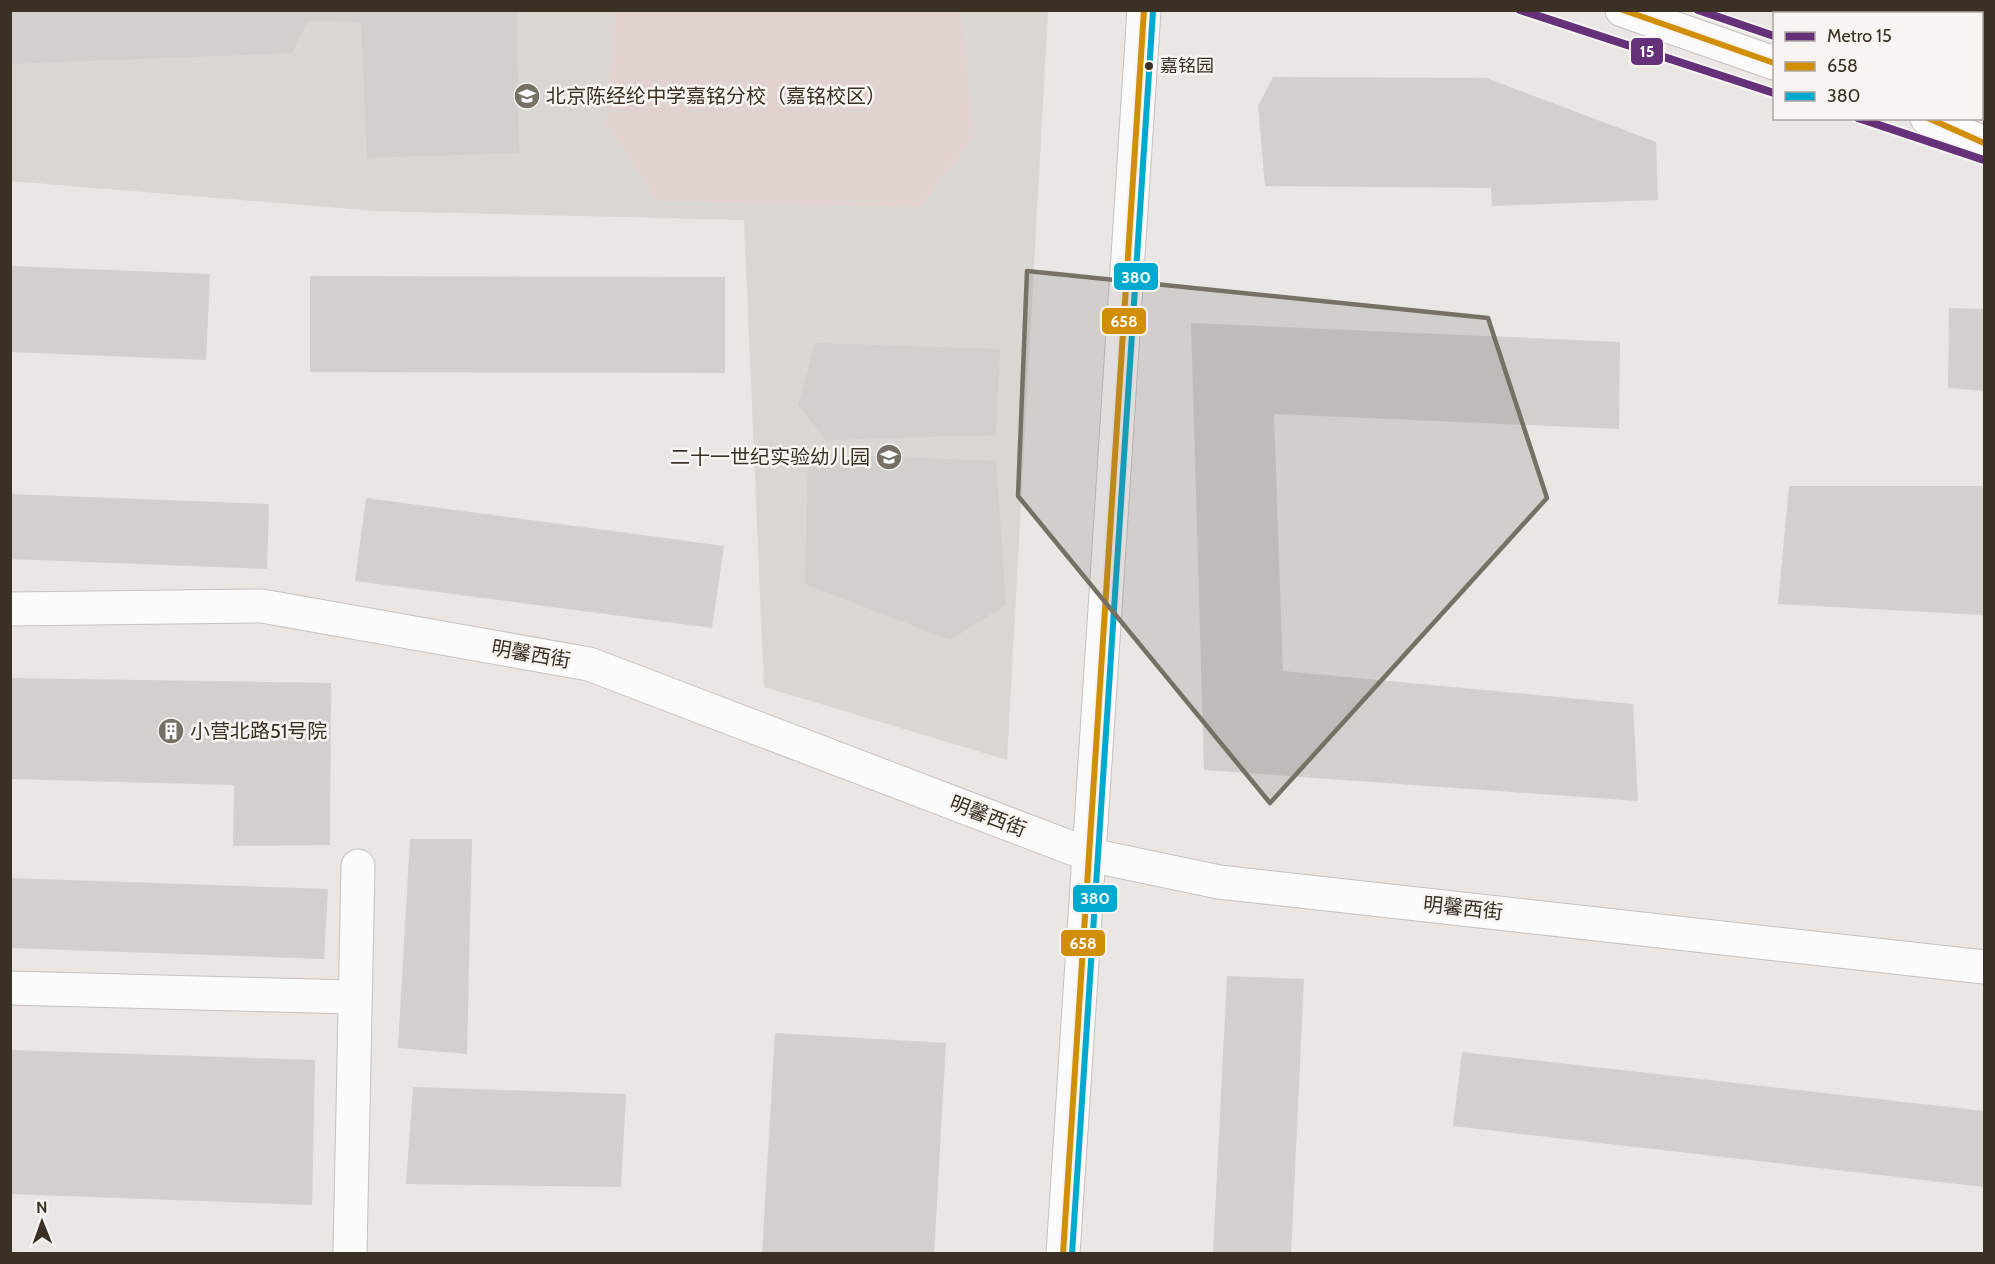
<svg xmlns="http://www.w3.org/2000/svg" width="1995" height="1264" font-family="Cabin,'Noto Sans SC',sans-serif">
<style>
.built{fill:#dad6d2}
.green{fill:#e1d2cf}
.building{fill:#d2cfcd}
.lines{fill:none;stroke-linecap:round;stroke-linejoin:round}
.street-casing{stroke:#c5c2c0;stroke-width:35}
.secondary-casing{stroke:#c4c1be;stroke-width:35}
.street{stroke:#fcfbfb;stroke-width:33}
.secondary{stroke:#fcfbfb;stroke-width:33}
.bus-1-casing{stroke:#f8f4f2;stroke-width:10}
.bus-2-casing{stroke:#f8f4f2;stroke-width:10}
.bus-1{stroke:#d18f07;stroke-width:6}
.bus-2{stroke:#00a9ce;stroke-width:6}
.metro-1-casing{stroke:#f8f4f2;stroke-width:12}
.metro-1{stroke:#653279;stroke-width:8}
.marked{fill:#777067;fill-opacity:0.2;stroke:#777067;stroke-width:4.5;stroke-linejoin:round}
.bus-dot{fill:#3a3124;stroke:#f8f4f2;stroke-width:2}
.labels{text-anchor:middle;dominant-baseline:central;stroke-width:5;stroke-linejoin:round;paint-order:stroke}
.bus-label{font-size:18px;fill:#3a3124;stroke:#f8f4f2;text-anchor:start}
.poi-label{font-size:20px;fill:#3a3124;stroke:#f8f4f2;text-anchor:start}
.street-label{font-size:20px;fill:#3a3124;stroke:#f8f4f2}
.line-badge{stroke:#f8f4f2;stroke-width:2}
.badge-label{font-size:16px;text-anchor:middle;font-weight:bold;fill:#fff}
</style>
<rect width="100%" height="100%" fill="#e9e6e4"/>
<path class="built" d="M10,11H1048L1007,760L764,687L744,220L375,211L11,181Z"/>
<path class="green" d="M615,11H961L974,135L921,207L657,201L606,124Z"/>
<g class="building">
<path d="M10,10H517L519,153L367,158L361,22L308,21L292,53L10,64Z"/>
<path d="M1273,77L1486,78L1656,142L1658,200L1492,206L1491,188L1265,186L1258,106Z"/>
<path d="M10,266L210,274L206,360L10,352Z"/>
<path d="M310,276L725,277V373L310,372Z"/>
<path d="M1949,308L1984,309V391L1948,388Z"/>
<path d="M1191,323L1620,342L1619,429L1274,414L1283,671L1633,704L1638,801L1204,770Z"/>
<path d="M815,343L1000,349L996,435L826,440L798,405Z"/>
<path d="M808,453L996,461L1006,605L950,640L805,584Z"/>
<path d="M1789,486H1984V615L1778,604Z"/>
<path d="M10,494L269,504L267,569L10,559Z"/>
<path d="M366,498L724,546L712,628L355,581Z"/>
<path d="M10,678L331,683L330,845L233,846L234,785L10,779Z"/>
<path d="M410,839H472L467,1054L398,1048Z"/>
<path d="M10,878L328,889L324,959L10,948Z"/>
<path d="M1227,976L1304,979L1291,1254H1213Z"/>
<path d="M775,1033L946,1043L934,1254H762Z"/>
<path d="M10,1050L315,1060L312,1205L10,1194Z"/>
<path d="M1462,1052L1984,1111V1187L1453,1126Z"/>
<path d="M413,1087L626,1094L621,1187L406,1184Z"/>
</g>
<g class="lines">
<defs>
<g id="street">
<path d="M10,609L262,606L589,664L1090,855L1219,882L1984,967"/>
<path d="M10,988L354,997"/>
<path d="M350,1254L358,866"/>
</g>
<g id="secondary">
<path d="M1622,10L1774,63"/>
<path d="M1927,118L1984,143"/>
<path d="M1063,1254L1144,10"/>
</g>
</defs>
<use href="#street" class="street-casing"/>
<use href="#secondary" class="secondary-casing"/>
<use href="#street" class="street"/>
<use href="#secondary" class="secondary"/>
<defs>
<g id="bus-1">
<path d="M1623,10L1774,63"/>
<path d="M1928,118L1984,143"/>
<path d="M1063,1254L1144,10"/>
</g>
<path id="bus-2" d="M1072,1254L1153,11"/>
</defs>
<use href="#bus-1" class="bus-1-casing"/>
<use href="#bus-2" class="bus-2-casing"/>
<use href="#bus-1" class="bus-1"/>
<use href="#bus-2" class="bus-2"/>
<defs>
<g id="metro-1">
<path d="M1520,10L1774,93"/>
<path d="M1698,10L1774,36"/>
<path d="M1858,118L1984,160"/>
</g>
</defs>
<use href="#metro-1" class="metro-1-casing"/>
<use href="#metro-1" class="metro-1"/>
</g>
<path class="marked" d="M1027,271L1488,318L1547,498L1270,803L1018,496Z"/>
<defs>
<symbol id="school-disc" viewBox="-11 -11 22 22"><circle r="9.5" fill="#777067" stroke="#f8f4f2"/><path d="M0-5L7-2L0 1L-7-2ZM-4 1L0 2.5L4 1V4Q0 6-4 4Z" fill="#fff"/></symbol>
<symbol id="building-disc" viewBox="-11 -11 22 22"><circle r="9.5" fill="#777067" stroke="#f8f4f2"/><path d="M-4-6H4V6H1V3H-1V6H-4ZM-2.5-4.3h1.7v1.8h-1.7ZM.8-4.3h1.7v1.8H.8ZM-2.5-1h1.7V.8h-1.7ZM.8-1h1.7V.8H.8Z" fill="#fff"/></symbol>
</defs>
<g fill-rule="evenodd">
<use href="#school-disc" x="512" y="81" width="30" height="30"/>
<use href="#school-disc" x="874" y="442" width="30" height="30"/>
<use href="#building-disc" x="156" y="716" width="30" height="30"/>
</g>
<circle class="bus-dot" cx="1149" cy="66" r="5"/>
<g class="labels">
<g class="bus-label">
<text x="1160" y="66">嘉铭园</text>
</g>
<g class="poi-label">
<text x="546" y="96">北京陈经纶中学嘉铭分校（嘉铭校区）</text>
<text x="870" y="457" text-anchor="end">二十一世纪实验幼儿园</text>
<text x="190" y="731">小营北路51号院</text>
</g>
<g class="street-label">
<text transform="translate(531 654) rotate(10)">明馨西街</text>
<text transform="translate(988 816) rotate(21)">明馨西街</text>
<text transform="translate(1463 908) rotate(6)">明馨西街</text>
</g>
</g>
<g class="line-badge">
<rect x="1630" y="37" width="34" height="29" rx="6" fill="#653279"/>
<rect x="1113" y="262" width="46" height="29" rx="6" fill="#00a9ce"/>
<rect x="1101" y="307" width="46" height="28" rx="6" fill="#d18f07"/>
<rect x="1072" y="884" width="46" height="29" rx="6" fill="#00a9ce"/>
<rect x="1060" y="929" width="46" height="28" rx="6" fill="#d18f07"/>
</g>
<g class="badge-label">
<text x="1647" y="57">15</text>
<text x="1136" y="283">380</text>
<text x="1124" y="327">658</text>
<text x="1095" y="904">380</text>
<text x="1083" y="949">658</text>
</g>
<rect width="1995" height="1264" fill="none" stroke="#3a3124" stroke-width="24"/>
<rect x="1773" y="12" width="210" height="108" fill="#f8f4f2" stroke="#aca6a0" stroke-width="1.5"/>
<rect x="1785" y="32" width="30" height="9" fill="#653279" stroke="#aca6a0" stroke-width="1.5"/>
<text x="1827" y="42" font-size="18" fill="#3a3124">Metro 15</text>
<rect x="1785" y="62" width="30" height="9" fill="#d18f07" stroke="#aca6a0" stroke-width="1.5"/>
<text x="1827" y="72" font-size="18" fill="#3a3124">658</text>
<rect x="1785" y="92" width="30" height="9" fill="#00a9ce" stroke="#aca6a0" stroke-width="1.5"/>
<text x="1827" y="102" font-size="18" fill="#3a3124">380</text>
<g transform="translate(42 1222) rotate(359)" stroke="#f8f4f2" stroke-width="4.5" paint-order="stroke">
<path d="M0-4.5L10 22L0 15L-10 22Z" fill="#3a3124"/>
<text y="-9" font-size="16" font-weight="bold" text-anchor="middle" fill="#3a3124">N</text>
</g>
</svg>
